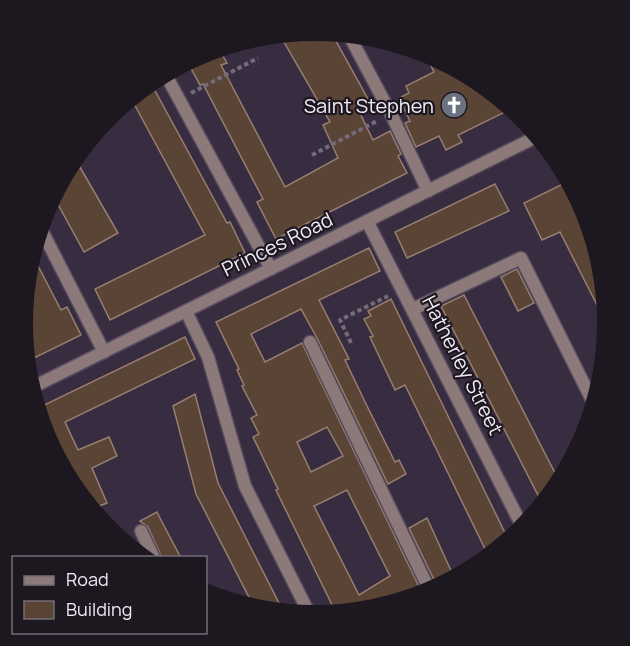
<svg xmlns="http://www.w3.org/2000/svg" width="630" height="646" font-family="Manrope,sans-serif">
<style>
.building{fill:#594436;stroke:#977f70;stroke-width:1.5;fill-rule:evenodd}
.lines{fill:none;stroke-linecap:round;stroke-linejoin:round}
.minor-casing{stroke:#564b5d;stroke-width:15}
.path{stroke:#736a7a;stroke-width:4;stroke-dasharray:4.5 3;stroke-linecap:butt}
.minor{stroke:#8c7a7b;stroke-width:12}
.labels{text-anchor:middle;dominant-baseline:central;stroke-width:4.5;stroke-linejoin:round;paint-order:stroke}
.poi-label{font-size:20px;fill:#f1eaf6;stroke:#1d1820;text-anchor:end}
.street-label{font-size:20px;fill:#f1eaf6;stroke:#1d1820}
</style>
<rect width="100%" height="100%" fill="#382d40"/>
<g class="building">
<path d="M315,31L332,34L368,99L356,105L373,140L390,131L401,154L398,156L407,173L276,239L257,202L263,199L203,84L200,85L188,63L203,53L219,49L227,63L221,65L285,187L338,158L323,125L330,122L284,42L301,33Z"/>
<path d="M424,52L427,53L511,109L458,135L462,142L446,150L439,136L416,147L405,123L410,121L399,98L409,93L406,86L434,72Z"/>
<path d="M153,87L227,223L230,222L245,253L110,320L95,289L205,235L132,100Z"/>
<path d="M77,162L118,233L84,252L54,197Z"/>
<path d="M495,184L509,211L407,258L395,232Z"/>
<path d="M563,184L591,239L605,310L600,311L560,232L542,240L524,203Z"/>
<path d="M369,248L380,271L319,300L349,359L345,360L366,404L395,462L399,460L406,474L388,484L317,338L301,309L251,334L265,362L302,343L422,593L335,611L276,490L278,489L253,437L259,434L251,418L257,415L242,386L244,385L237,370L239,369L216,322ZM327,427L343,456L311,472L297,442ZM347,490L390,576L359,595L314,506Z"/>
<path d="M35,260L61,310L67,307L81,335L30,360L25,336L28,335L23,322Z"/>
<path d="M517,269L534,303L518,311L501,277Z"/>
<path d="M464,295L557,477L541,501L441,306Z"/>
<path d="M391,299L508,539L487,553L405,385L395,390L370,337L373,336L364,319L371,316L368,311Z"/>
<path d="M185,337L195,359L65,422L78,450L109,437L117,456L92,468L107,503L94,508L66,466L64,456L42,406Z"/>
<path d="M195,394L218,483L282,609L252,603L196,494L173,406Z"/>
<path d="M157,512L162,522L181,558H162L148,527L140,521Z"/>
<path d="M427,518L453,575L437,586L409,528Z"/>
</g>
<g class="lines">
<defs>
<g id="minor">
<path d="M350,37L391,114L428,191"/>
<path d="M167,77L271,269"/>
<path d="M367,221L523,528"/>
<path d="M41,229L104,352"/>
<path d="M413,309L521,258L592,400"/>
<path d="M186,311L208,357L245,486L310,615"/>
<path d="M310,342L430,591"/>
<path d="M35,386L536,137"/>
<path d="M141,531L154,558"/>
</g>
</defs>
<use href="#minor" class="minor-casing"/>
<g class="path">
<path d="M191,93L258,58"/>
<path d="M312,155L377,121"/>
<path d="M351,343L340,320L388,296"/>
</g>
<use href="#minor" class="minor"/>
</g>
<defs>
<symbol id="church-disc" viewBox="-11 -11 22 22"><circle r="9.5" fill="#6b7280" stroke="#1d1820"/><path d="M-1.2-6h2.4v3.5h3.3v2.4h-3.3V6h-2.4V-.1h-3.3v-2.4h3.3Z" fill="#fff"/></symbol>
</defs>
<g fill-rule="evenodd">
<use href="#church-disc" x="439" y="90" width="30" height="30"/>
</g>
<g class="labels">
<g class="poi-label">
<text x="434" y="105">Saint Stephen</text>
</g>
<g class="street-label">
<text transform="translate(277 244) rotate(-26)">Princes Road</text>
<text transform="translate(463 365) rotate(63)">Hatherley Street</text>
</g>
</g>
<path d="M0 0H630V646H0ZM33 323a282 282 0 1 1 564 0a282 282 0 1 1-564 0Z" fill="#1d1820" fill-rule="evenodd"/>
<rect x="12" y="556" width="195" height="78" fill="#1d1820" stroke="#726c76" stroke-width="1.5"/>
<rect x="24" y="576" width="30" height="9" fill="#8c7a7b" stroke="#726c76" stroke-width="1.5"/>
<text x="66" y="586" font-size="18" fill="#f1eaf6">Road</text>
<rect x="24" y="601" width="30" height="18" fill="#594436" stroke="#726c76" stroke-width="1.5"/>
<text x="66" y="616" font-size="18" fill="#f1eaf6">Building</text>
</svg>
